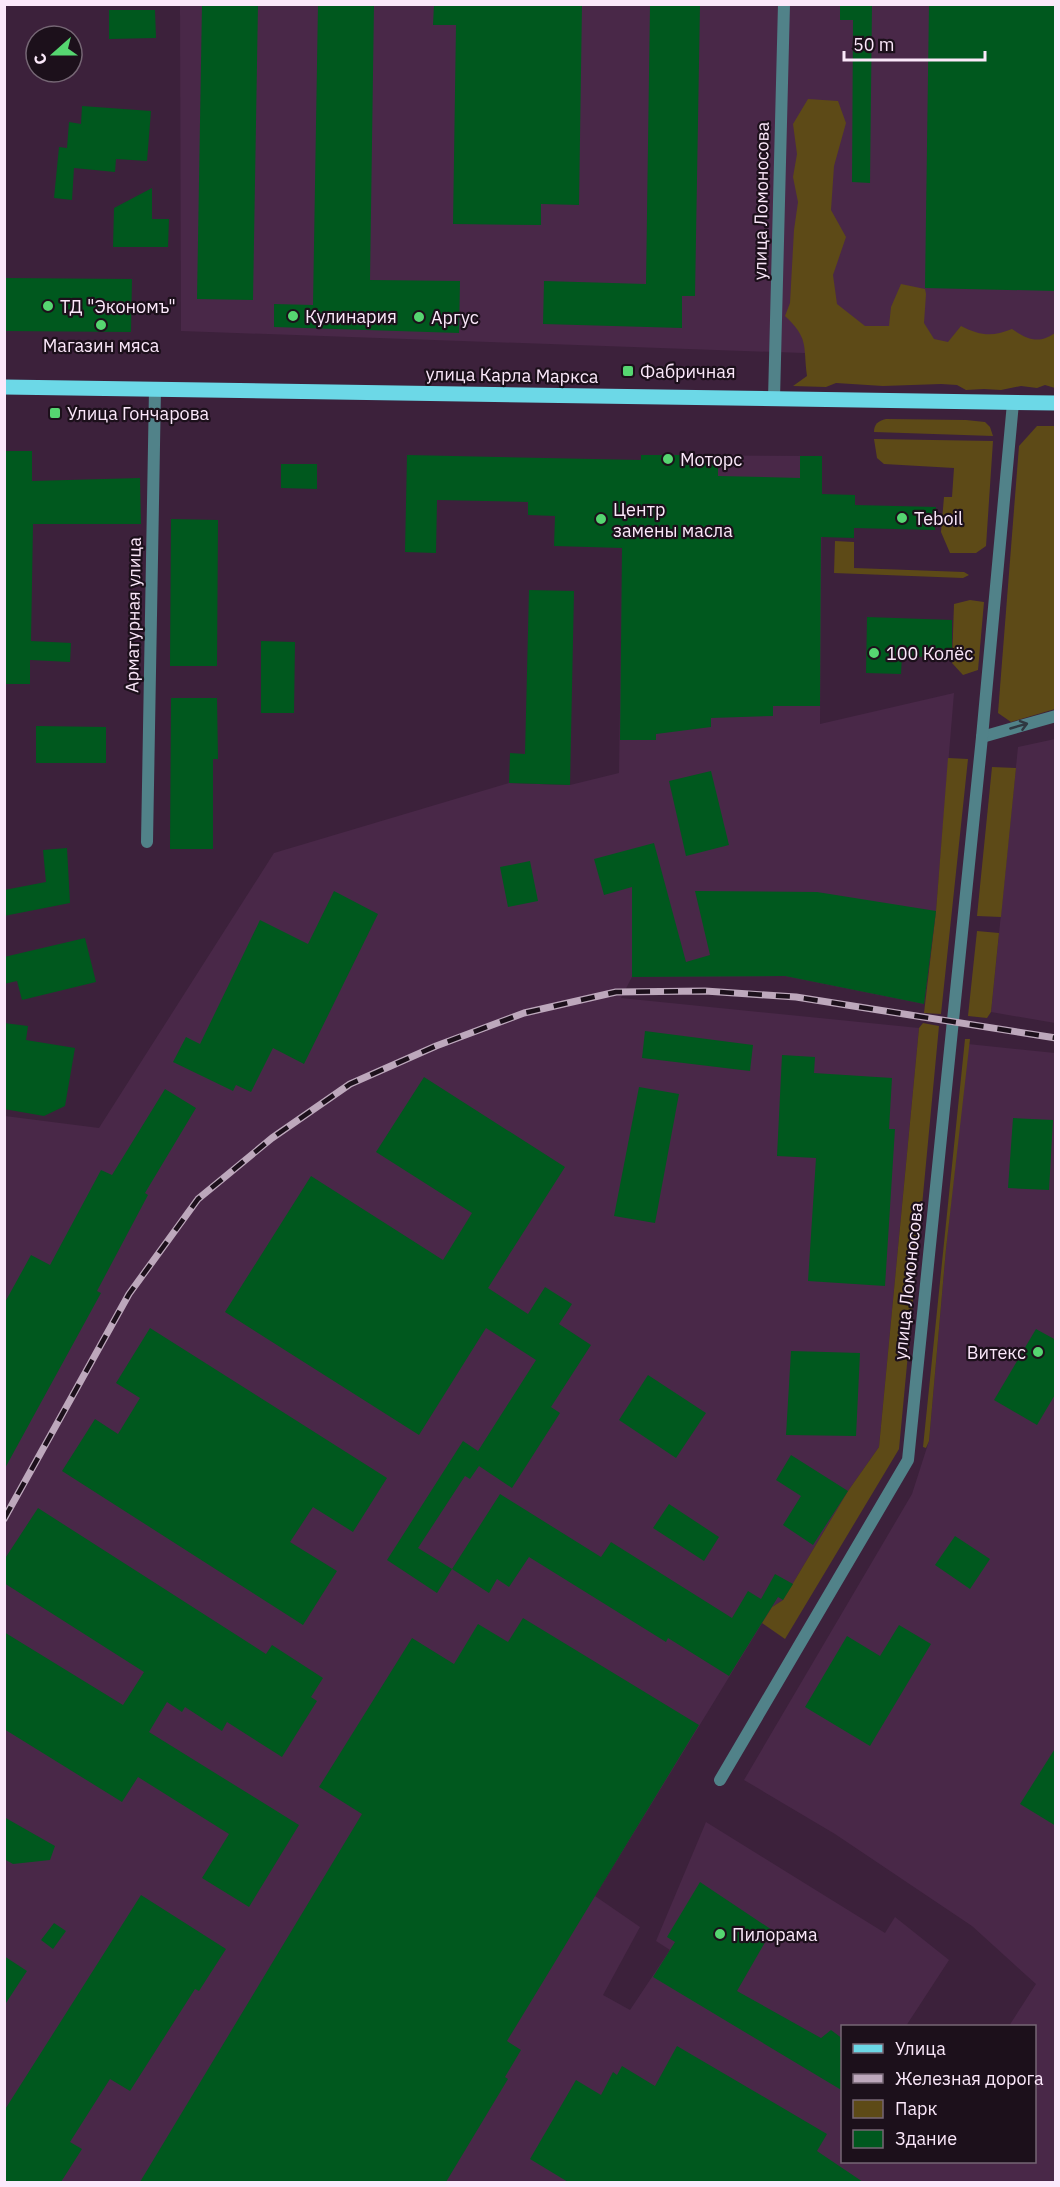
<svg xmlns="http://www.w3.org/2000/svg" width="1060" height="2187" font-family="'IBM Plex Sans',sans-serif">
<style>
.built{fill:#492848}
.green{fill:#5d4a17}
.building{fill:#00581e}
.lines{fill:none;stroke-linecap:round;stroke-linejoin:round}
.street{stroke:#518289;stroke-width:12}
.primary{stroke:#6cd8e7;stroke-width:15}
.rail-casing{stroke:#bda8bc;stroke-width:7}
.rail{stroke:#1c101b;stroke-width:4.5;stroke-dasharray:14;stroke-linecap:butt}
.oneway{stroke:#2f3842}
.poi-dot{fill:#56d671;stroke:#1c101b;stroke-width:2}
.labels{text-anchor:middle;dominant-baseline:central;stroke-width:4.5;stroke-linejoin:round;paint-order:stroke}
.street-label{font-size:18px;fill:#fbe8fa;stroke:#1c101b}
.poi-label{font-size:18px;fill:#fbe8fa;stroke:#1c101b;text-anchor:start}
</style>
<rect width="100%" height="100%" fill="#3c213b"/>
<g class="built">
<path d="M180,5H1055V362L181,331Z"/>
<path d="M641,455L822,456L820,724L954,693L936,911L924,1004L785,976L632,977L621,998L919,1028L879,1447L848,1491L783,1600L772,1607L595,1896L640,1927L603,1995L630,2010L670,1950L656,1941L706,1822L885,1933L895,1917L949,1960L906,2026H842V2162H1034V2026H1009L1036,1984L972,1926L835,1834L744,1780L912,1494L929,1441L946,1249L968,1044L1055,1053V2182H5V1116L99,1128L274,853L509,783L570,785L619,773L622,574H629L641,550Z"/>
<path d="M1055,739V1023L991,1012L1018,747Z"/>
</g>
<g class="green">
<path d="M808,99L838,101L846,123L834,166L831,210L846,237L833,275L837,304L865,326H889L891,307L901,284L925,289L926,294L924,323L934,339L948,342L961,326C981,336 992,337 1012,329C1028,340 1039,344 1055,333V388L1045,385L1037,388L1021,386L1001,390L984,389L966,390L957,385L941,384L883,386L836,383L826,387L793,386L807,376C803,344 809,339 785,316L790,303L794,230L798,202L793,177L797,154L793,124Z"/>
<path d="M886,419L966,420L985,422L990,427L993,436L874,432C874,424 878,421 886,419Z"/>
<path d="M1037,426H1055V709L1011,722L998,713L1019,446Z"/>
<path d="M874,439L993,441L986,546L976,553H950L941,532L944,497H952L954,468L884,464L877,458Z"/>
<path d="M835,541L854,542V568L964,572L969,575L963,578L834,573Z"/>
<path d="M970,600L984,602L978,670L963,675L952,663L954,604Z"/>
<path d="M948,758L968,759L941,1014L924,1013L936,911Z"/>
<path d="M992,767L1016,768L1001,917L977,916Z"/>
<path d="M977,931L999,933L991,1012L987,1018L968,1016Z"/>
<path d="M923,1023L939,1026L899,1449L785,1639L762,1623L772,1607L783,1600L848,1491L879,1447L919,1028Z"/>
<path d="M965,1039H970L946,1249L929,1441L926,1448L923,1447Z"/>
</g>
<g class="building">
<path d="M202,4H258L253,300L197,299Z"/>
<path d="M318,4H374L370,280L460,281L459,333L274,327V304L313,305Z"/>
<path d="M434,4H582L579,205L541,204V225L453,224L456,25H433Z"/>
<path d="M650,4H700L695,296H682V328L543,324L544,281L646,284Z"/>
<path d="M840,4H872L870,183L852,182L853,20H840Z"/>
<path d="M929,4H1056V291L925,288Z"/>
<path d="M109,10H155L156,38L109,39Z"/>
<path d="M82,106L151,111L147,161L116,159L115,172L74,168L72,200L54,198L59,147L67,148L69,122L81,124Z"/>
<path d="M152,188V219H169L168,247H113L114,208Z"/>
<path d="M4,278L132,279L131,332L4,331Z"/>
<path d="M4,451H32V481L140,478L141,524H33L31,641L71,643L70,662L30,660V684H4Z"/>
<path d="M407,455L641,460V455H718V476L800,478V456H822V494L855,495V505L936,507L935,530L854,528V538L821,537L820,706H773V716L711,718V727L656,734V740H620L622,548L554,546L555,516L528,515V502L437,500L436,553L405,552Z"/>
<path d="M281,464H317V489L281,488Z"/>
<path d="M171,519L218,520L217,666H170Z"/>
<path d="M529,590L574,591L570,785L509,783L510,753L525,754Z"/>
<path d="M867,617L952,620V658L902,656L901,674L866,673Z"/>
<path d="M261,641L295,642L294,713H261Z"/>
<path d="M171,698H217L218,759H213V849H170Z"/>
<path d="M36,726L106,727V763H36Z"/>
<path d="M711,771L729,845L686,856L669,781Z"/>
<path d="M654,843L686,962L710,955L695,891L817,892L936,911L924,1004L785,976L632,977V887L604,895L594,859Z"/>
<path d="M67,848L70,903L4,916V890L46,882L43,850Z"/>
<path d="M530,861L538,901L508,907L500,867Z"/>
<path d="M334,891L378,914L304,1064L273,1048L251,1092L236,1085L233,1091L173,1062L186,1037L200,1044L260,920L308,944Z"/>
<path d="M85,938L96,982L22,1000L17,981L4,984V957Z"/>
<path d="M4,1023L28,1026L26,1040L75,1048L65,1106L44,1116L4,1109Z"/>
<path d="M645,1031L753,1045L750,1071L642,1058Z"/>
<path d="M782,1055L815,1057L814,1073L892,1078L889,1129H895L885,1286L808,1281L816,1158L777,1156Z"/>
<path d="M424,1077L565,1167L488,1288L528,1314L545,1287L572,1304L559,1324L591,1345L551,1407L560,1413L512,1488L479,1466L470,1479L465,1476L418,1548L452,1569L437,1593L387,1560L463,1441L478,1451L536,1360L486,1328L419,1435L225,1312L311,1176L443,1260L472,1213L376,1152Z"/>
<path d="M639,1087L679,1094L655,1223L614,1216Z"/>
<path d="M165,1089L196,1108L145,1193L148,1195L97,1291L101,1293L4,1470V1304L31,1255L50,1265L101,1170L112,1175Z"/>
<path d="M1013,1118L1053,1120L1049,1190L1008,1188Z"/>
<path d="M150,1328L387,1478L353,1532L313,1507L290,1542L337,1571L303,1625L62,1471L95,1419L118,1434L140,1398L116,1383Z"/>
<path d="M1036,1329L1056,1340V1393L1037,1425L994,1400Z"/>
<path d="M791,1351L860,1353L856,1436L786,1435Z"/>
<path d="M648,1375L706,1413L676,1458L619,1420Z"/>
<path d="M791,1455L848,1491L813,1545L783,1525L801,1496L776,1480Z"/>
<path d="M500,1494L601,1557L611,1542L732,1618L748,1591L761,1599L775,1574L793,1584L783,1600L778,1597L729,1676L668,1638L666,1642L529,1557L509,1587L497,1579L489,1593L452,1569Z"/>
<path d="M669,1504L719,1537L704,1561L653,1528Z"/>
<path d="M38,1508L266,1654L272,1645L323,1678L311,1697L317,1701L282,1757L227,1722L222,1731L185,1707L182,1712L167,1702L149,1732L299,1825L249,1907L202,1878L229,1834L138,1777L122,1802L4,1729V1632L123,1705L144,1672L4,1583V1560Z"/>
<path d="M955,1536L990,1559L970,1589L935,1565Z"/>
<path d="M523,1618L699,1725L507,2041L521,2050L505,2077L508,2079L446,2182H140L362,1814L319,1787L412,1638L454,1664L478,1624L508,1642Z"/>
<path d="M899,1625L931,1644L870,1746L805,1707L847,1636L880,1656Z"/>
<path d="M1056,1747V1826L1020,1804Z"/>
<path d="M4,1817L55,1846L50,1860L13,1864L4,1859Z"/>
<path d="M700,1882L772,1930L737,1991L821,2038L831,2030L843,2039V2091L653,1977L675,1942L667,1937Z"/>
<path d="M141,1895L226,1949L199,1991L195,1989L130,2091L110,2079L70,2142L82,2149L61,2182H4V2111Z"/>
<path d="M54,1923L66,1931L53,1949L41,1940Z"/>
<path d="M4,1956L27,1971L4,2006Z"/>
<path d="M677,2046L827,2134L817,2151L863,2182H568L530,2159L576,2080L601,2095L613,2072L617,2075L622,2066L655,2086Z"/>
</g>
<g class="lines">
<g class="street">
<path d="M774,399L784,4"/>
<path d="M982,737L1056,716"/>
<path d="M147,842L155,389"/>
<path d="M720,1780L908,1460L982,737L1013,403"/>
</g>
<path class="primary" d="M4,387L1056,403"/>
<defs>
<path id="rail" d="M4,1519L129,1294L198,1199L272,1138L350,1084L436,1046L524,1013L616,992L705,991L796,997L1056,1038"/>
</defs>
<use href="#rail" class="rail-casing"/>
<use href="#rail" class="rail"/>
</g>
<defs><path id="oneway-shaft" d="M-6 0H5M1.5-3L5.5 0L1.5 3" fill="none" stroke-width="1.6" stroke-linecap="round" stroke-linejoin="round" transform="scale(1.5)"/></defs>
<use class="oneway" href="#oneway-shaft" transform="translate(1019 726) rotate(-16)"/>
<g class="poi-dot">
<circle cx="48" cy="306" r="6"/>
<circle cx="293" cy="316" r="6"/>
<circle cx="419" cy="317" r="6"/>
<circle cx="101" cy="325" r="6"/>
<rect x="622" y="365" width="12" height="12" rx="3"/>
<rect x="49" y="407" width="12" height="12" rx="3"/>
<circle cx="668" cy="459" r="6"/>
<circle cx="902" cy="518" r="6"/>
<circle cx="601" cy="519" r="6"/>
<circle cx="874" cy="653" r="6"/>
<circle cx="1038" cy="1352" r="6"/>
<circle cx="720" cy="1934" r="6"/>
</g>
<g class="labels">
<g class="street-label">
<text transform="translate(761 201) rotate(-89)">улица Ломоносова</text>
<text transform="translate(512 375) rotate(1)">улица Карла Маркса</text>
<text transform="translate(133 615) rotate(-89)">Арматурная улица</text>
<text transform="translate(908 1281) rotate(-84)">улица Ломоносова</text>
</g>
<g class="poi-label">
<text x="60" y="306">ТД "Экономъ"</text>
<text x="305" y="316">Кулинария</text>
<text x="431" y="317">Аргус</text>
<text x="101" y="345" text-anchor="middle">Магазин мяса</text>
<text x="640" y="371">Фабричная</text>
<text x="67" y="413">Улица Гончарова</text>
<text x="680" y="459">Моторс</text>
<text x="613" y="509">Центр<tspan x="613" dy="21">замены масла</tspan></text>
<text x="914" y="518">Teboil</text>
<text x="886" y="653">100 Колёс</text>
<text x="1026" y="1352" text-anchor="end">Витекс</text>
<text x="732" y="1934">Пилорама</text>
</g>
</g>
<rect width="1060" height="2187" fill="none" stroke="#fbe8fa" stroke-width="12"/>
<rect x="841" y="2025" width="195" height="138" fill="#1c101b" stroke="#756674" stroke-width="1.5"/>
<rect x="853" y="2044" width="30" height="9" fill="#6cd8e7" stroke="#756674" stroke-width="1.5"/>
<text x="895" y="2055" font-size="18" fill="#fbe8fa">Улица</text>
<rect x="853" y="2074" width="30" height="9" fill="#bda8bc" stroke="#756674" stroke-width="1.5"/>
<text x="895" y="2085" font-size="18" fill="#fbe8fa">Железная дорога</text>
<rect x="853" y="2100" width="30" height="18" fill="#5d4a17" stroke="#756674" stroke-width="1.5"/>
<text x="895" y="2115" font-size="18" fill="#fbe8fa">Парк</text>
<rect x="853" y="2130" width="30" height="18" fill="#00581e" stroke="#756674" stroke-width="1.5"/>
<text x="895" y="2145" font-size="18" fill="#fbe8fa">Здание</text>
<g transform="translate(54 54) rotate(249)"><circle r="28" fill="#1c101b" stroke="#756674" stroke-width="1.5"/>
<path d="M0-4.5L10 22L0 15L-10 22Z" fill="#56d671"/>
<text y="-9" font-size="16" font-weight="bold" text-anchor="middle" fill="#fbe8fa">С</text>
</g>
<path d="M844 51v9h141v-9" fill="none" stroke="#fbe8fa" stroke-width="3"/>
<text x="853" y="51" font-size="18" fill="#fbe8fa" stroke="#1c101b" stroke-width="4.5" paint-order="stroke">50 m</text>
</svg>
